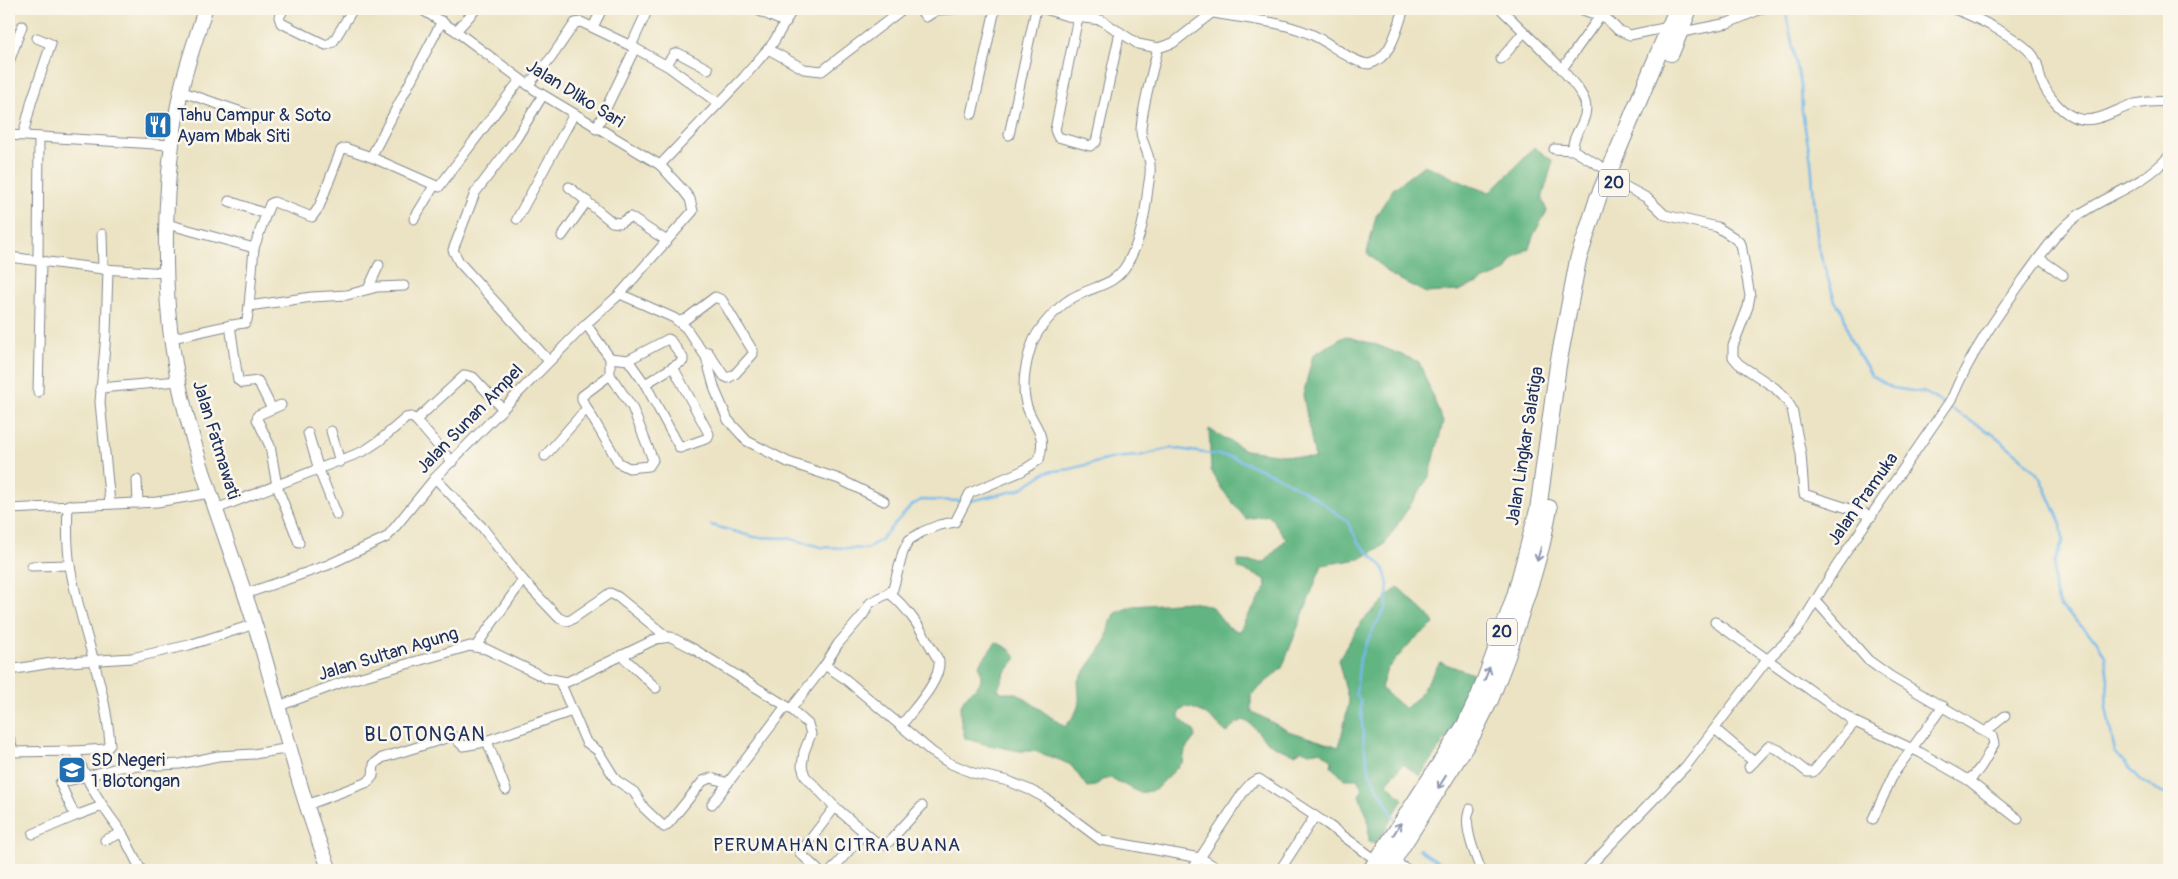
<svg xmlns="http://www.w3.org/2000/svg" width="2178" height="879" font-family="Pangolin,sans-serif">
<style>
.forest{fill:#62b581;stroke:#3e7270}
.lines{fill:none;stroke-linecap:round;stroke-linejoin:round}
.stream{stroke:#76b9ec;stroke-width:2.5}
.street-casing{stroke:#838990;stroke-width:11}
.primary-casing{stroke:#838990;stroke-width:16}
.highway-casing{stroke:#838990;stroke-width:18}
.street{stroke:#fff;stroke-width:9}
.primary{stroke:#fff;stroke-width:14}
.highway{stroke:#fff;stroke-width:16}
.oneway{stroke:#8d97ae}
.labels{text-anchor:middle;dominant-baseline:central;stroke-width:5;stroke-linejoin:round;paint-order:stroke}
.shield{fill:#fbf7ec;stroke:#5e6b89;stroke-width:1}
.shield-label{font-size:16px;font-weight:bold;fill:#1b2f5e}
.street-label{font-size:18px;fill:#1b2f5e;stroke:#fbf7ec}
.poi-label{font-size:18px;fill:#1b2f5e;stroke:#fbf7ec;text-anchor:start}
.neighbourhood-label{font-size:19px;letter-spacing:1px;fill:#1b2f5e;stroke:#fbf7ec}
.quarter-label{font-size:20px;letter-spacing:1px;fill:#1b2f5e;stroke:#fbf7ec}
</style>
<rect width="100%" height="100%" fill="#fbf7ec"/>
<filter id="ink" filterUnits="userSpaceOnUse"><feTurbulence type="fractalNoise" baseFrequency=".02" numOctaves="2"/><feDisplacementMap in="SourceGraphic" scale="10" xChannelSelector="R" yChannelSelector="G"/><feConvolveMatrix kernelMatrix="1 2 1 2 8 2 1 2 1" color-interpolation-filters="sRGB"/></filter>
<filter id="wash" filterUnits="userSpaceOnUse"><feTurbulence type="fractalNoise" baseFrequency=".0096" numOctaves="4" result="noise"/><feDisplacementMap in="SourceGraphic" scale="20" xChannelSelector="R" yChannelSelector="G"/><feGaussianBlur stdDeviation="1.12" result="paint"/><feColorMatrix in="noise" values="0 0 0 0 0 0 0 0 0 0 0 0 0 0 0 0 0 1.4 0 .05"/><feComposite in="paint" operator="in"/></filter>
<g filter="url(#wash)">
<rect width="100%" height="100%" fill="#ebe3c3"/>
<g class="forest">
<path d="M1534,147L1553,161L1542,199L1547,211L1534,234L1529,248L1512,260L1506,271L1458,291L1426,293L1391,275L1367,253L1376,216L1393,189L1424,165C1447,173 1466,187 1490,192C1505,177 1521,163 1534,147Z"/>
<path d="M1345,336L1377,345L1419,362L1443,422L1430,475L1384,545L1360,559L1322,565L1282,668L1251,695V711L1288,731L1339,747L1349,702L1338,660L1363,620L1398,587L1431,618L1434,624L1412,641L1387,669L1381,688L1405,709L1418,697L1440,662L1473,674L1476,678L1461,717L1420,776L1403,764L1387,783L1403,799L1381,837L1375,843L1369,841L1368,818L1359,795L1363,789L1357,779H1345L1331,767L1332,760L1321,751L1309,753L1302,750L1295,754C1285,751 1276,748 1268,742C1258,735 1256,725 1243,720L1235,724L1227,733C1214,722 1204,709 1186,707L1179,712V718L1195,732V737L1185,750L1183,762L1155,790L1140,793L1111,778L1102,780L1095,786L1087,787L1071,765L1057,759L1034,751H1020L984,744L965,738C963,729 958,715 961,706C968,684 987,693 979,665L996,642L1009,649L1017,658L1004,674L998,689L1003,693H1017L1065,727C1081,707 1080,706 1078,681L1106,641L1110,621L1117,612L1133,606L1189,602L1203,604L1212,607L1227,626L1239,632L1247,617L1266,588L1265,579L1238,568L1237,561L1265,562L1286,539L1269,515L1246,519L1221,488L1211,470L1209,429L1245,450L1315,459L1303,395L1313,355Z"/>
</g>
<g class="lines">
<g class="stream">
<path d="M1785,9L1801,86L1802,111L1811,161L1818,247L1835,301L1843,313L1850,339L1871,375L1893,388L1926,393L1945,405"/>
<path d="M1949,408L1994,435L2023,459L2041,478L2061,524L2063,540L2054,563V589L2060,606L2096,640L2105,656L2108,680L2106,707L2115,752L2139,779L2169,796"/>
<path d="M970,501L1019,490L1046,472L1070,469L1114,458L1139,456L1171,448L1232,457L1279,477L1316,498L1347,521L1358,542L1383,567L1388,584L1386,608L1373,629L1360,658L1356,693L1360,701L1364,746L1370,774L1395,819"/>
<path d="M711,525L754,537L788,538L821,547L866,549L880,540L911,506L921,500L962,501"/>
<path d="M1419,849L1451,870"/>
</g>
</g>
</g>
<g filter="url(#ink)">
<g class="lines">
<defs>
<g id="street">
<path d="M284,9L279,17L281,23L326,45L333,42L353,9"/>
<path d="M755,9L786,23"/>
<path d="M919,9L926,17L937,10L953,9"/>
<path d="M1045,9L1067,16L1101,20L1138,44L1158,48L1173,43L1217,9"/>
<path d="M1501,9L1562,69L1600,16"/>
<path d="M1580,9L1606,18L1618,30L1630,35L1669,27L1679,32L1688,31L1728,23L1761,9"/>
<path d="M1954,9C1974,16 2016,37 2030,52C2038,60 2038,69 2041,80C2047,95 2063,116 2080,119C2099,123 2118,108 2135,104C2146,102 2158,101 2169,102"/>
<path d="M1214,13C1245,19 1279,21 1308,33C1328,40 1349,62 1369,64C1392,58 1397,28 1404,9"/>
<path d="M1078,17L1055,130L1058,137L1090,146L1096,142L1120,32"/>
<path d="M593,27L602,9"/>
<path d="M456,31L476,9"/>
<path d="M631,46L648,9"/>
<path d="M768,49L804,69L822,71L903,9"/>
<path d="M1501,59L1524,32"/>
<path d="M9,62L22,26"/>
<path d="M666,65L674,54L678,53L708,69"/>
<path d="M1562,69C1580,93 1596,102 1578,131C1575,138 1572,142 1573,150"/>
<path d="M528,85L551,58L575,23L581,22L631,46L669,67L718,103"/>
<path d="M180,91L259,118"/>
<path d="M543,95L516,139L475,193L453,250L459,262L549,361"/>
<path d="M972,114L995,9"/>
<path d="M596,129L635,48"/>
<path d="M9,135L171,145"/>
<path d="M23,135L32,100L51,44L37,38"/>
<path d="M1009,135L1036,9"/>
<path d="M1554,149L1573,150L1609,171"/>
<path d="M371,157L439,187L520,80"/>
<path d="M660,165L744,77L773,43L793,9"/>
<path d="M1615,181L1647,198L1665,215L1717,227L1733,237L1741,244L1750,296L1748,307L1733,346V357L1739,364L1775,388L1785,398L1792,409L1801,454L1804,494L1872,516"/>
<path d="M569,187L612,222L620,223L630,217L667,241"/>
<path d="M266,214L270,204L274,202L312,217L319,207L341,150L345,148L371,157L442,21"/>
<path d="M414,219L434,186"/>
<path d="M517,219L574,114"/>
<path d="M167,224L254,248L266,214L229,201"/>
<path d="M102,234L103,269"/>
<path d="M562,236L587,201"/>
<path d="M254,248L249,306L312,297L347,295L377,287L404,286"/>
<path d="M9,257L103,269L167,273"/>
<path d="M2039,258L2063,275"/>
<path d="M38,261L39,137"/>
<path d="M108,269L106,335L100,402L110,504"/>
<path d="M368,289L379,265"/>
<path d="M620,294L674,318L686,328L706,357L715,390L728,420L747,441L788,462L839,479L884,501"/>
<path d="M679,321L686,319L715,297L722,300L753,351V354L735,374L728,378L724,376L708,352"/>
<path d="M586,324L610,358V375L632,407L653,460L649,466L629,468L619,463L582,400V396L610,375"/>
<path d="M230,325L238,380L242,383L258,381L272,409"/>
<path d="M171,338C196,334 219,326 245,323L247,320L249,306"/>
<path d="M610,358L628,360L668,339L670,340L683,358V361L673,367L709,434L708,438L680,448L645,384L628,360"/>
<path d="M645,384L673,367"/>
<path d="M100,388L178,381"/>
<path d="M38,392L41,262"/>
<path d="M281,405L258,415L257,419L270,446L277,486L299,543"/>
<path d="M416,420L452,462"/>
<path d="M331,431L340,462"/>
<path d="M308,433L319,470L337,515"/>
<path d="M545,456L587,408"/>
<path d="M435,478L482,527L523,580L559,618L566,621L571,620L610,593L618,597L667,637"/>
<path d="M137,480L138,503"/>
<path d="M68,505C67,526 67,546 70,566C80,626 106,684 110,745L106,749L75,751C86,781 102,807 122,833L105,840"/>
<path d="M9,509L157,502L210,493"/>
<path d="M216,509L364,451L379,441L406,418L411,417L416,420L465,375L473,377L503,409"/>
<path d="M32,566L70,565"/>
<path d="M889,593C912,611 925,637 939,661C941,682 913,709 901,726"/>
<path d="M245,594L328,565L387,537L435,478L586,324L620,294L693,211L690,199L683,190L660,165L535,90L456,31L421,9"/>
<path d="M1715,622L1855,722L1921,753L1968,780C1981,771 1986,757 1994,744L1992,736L1890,676L1868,660L1815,600"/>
<path d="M476,646L523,580"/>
<path d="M621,655L656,688"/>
<path d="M825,665L838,644L863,615L870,603L889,593L893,589L903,552L909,540L922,532L939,525L955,522L970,493L1022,471L1039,460C1047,433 1035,429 1027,407C1021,389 1025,365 1031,347C1036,329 1061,302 1078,295C1098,285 1115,285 1127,264C1141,240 1145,215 1148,188C1149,181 1151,173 1150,166C1150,153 1140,141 1141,129C1143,102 1152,74 1158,48"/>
<path d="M9,670L52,663L132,658L189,645L255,624"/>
<path d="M560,682L586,742L598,751L616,780L634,792L644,808L664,827L669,823L703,781L711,778L728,783"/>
<path d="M279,706L340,683L470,646L486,649L546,678L567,682L656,639L671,637L692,648L791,709L808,724L811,734L804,752L802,766L805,776L835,807L878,844L886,845L922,806"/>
<path d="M791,709L825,665L844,678L932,752L949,763L973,773L1008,781L1030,790L1045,798L1101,840L1200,858L1221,870"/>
<path d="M1715,729L1754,762"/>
<path d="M1985,732L2005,716"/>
<path d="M9,737L13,751"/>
<path d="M487,741L506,790"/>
<path d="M9,752L75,751"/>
<path d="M1749,767L1769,746L1779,750L1807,772H1813L1855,722"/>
<path d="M1968,780L2018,819"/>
<path d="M712,804L786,706"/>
<path d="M307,805L368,782L373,776L374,764L382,758L453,736L463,746L480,743L572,711"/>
<path d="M102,806L75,816L60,783L121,767L180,764L218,756L254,754L291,748"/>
<path d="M1470,809C1462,824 1475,855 1481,870"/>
<path d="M1873,819L1894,773L1943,706"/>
<path d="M122,833L141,870"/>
<path d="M33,834L75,816"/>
<path d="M1393,861L1408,870"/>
<path d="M818,870L800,853L835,807"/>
<path d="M832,870L864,833"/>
<path d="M1192,870L1244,791L1251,783L1259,779L1327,824L1380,863"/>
<path d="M1280,870L1315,816"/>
<path d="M1586,870L1686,766L1767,660L1797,631L1837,565L1952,398C1970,354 1998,315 2025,277C2042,254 2057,230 2080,214C2110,194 2145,184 2169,156"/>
</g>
<path id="primary" d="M205,9C197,36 187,63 181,90C163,175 160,294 178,379C195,462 229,542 254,622C280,704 297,791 330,870"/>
<g id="highway">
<path d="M1671,53L1689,9"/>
<path d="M1371,870L1465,725L1479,696L1496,650L1515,596L1538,510L1558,365L1578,260L1598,198L1677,9"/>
<path d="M1387,870L1473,734L1490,700L1507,656L1533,575L1542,543L1549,508"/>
</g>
</defs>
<use href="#street" class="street-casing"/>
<use href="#primary" class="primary-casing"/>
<use href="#highway" class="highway-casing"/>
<use href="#street" class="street"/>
<use href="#primary" class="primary"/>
<use href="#highway" class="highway"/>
</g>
<defs><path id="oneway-shaft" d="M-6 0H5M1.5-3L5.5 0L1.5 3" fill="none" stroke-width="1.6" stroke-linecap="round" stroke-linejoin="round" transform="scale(1.25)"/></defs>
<g class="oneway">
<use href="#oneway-shaft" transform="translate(1539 554) rotate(106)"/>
<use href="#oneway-shaft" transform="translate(1487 674) rotate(-69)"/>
<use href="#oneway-shaft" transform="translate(1442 782) rotate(122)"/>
<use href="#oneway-shaft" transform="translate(1397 829) rotate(-58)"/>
</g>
</g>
<defs>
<symbol id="restaurant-square" viewBox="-11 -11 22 22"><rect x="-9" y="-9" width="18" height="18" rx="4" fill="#1f6fb2" stroke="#fbf7ec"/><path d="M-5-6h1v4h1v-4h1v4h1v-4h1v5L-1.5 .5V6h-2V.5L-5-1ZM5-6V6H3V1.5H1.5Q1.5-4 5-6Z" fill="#fff"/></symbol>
<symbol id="school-square" viewBox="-11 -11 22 22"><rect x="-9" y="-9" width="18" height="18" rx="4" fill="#1f6fb2" stroke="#fbf7ec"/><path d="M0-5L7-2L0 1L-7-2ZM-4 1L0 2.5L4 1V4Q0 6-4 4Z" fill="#fff"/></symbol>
</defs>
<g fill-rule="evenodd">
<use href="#restaurant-square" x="142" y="109" width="32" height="32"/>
<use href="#school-square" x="56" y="754" width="32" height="32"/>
</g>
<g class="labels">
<g class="shield">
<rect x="1599" y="169.5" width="30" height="27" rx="4"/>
<rect x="1487" y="618.5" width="30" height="27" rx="4"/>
</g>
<g class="shield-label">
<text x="1614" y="183">20</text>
<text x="1502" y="632">20</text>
</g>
<g class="street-label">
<text transform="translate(575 94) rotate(32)">Jalan Dliko Sari</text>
<text transform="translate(470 419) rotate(-46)">Jalan Sunan Ampel</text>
<text transform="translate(216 440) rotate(73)">Jalan Fatmawati</text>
<text transform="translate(1525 446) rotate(-81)">Jalan Lingkar Salatiga</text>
<text transform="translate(1863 499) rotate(-55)">Jalan Pramuka</text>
<text transform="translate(388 654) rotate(-17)">Jalan Sultan Agung</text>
</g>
<g class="poi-label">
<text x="177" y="115">Tahu Campur &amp; Soto<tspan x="177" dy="21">Ayam Mbak Siti</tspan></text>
<text x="91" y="760">SD Negeri<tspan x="91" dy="21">1 Blotongan</tspan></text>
</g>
<g class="neighbourhood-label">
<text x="837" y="845">PERUMAHAN CITRA BUANA</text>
</g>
<g class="quarter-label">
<text x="425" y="734">BLOTONGAN</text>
</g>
</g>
<rect width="2178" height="879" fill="none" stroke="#fbf7ec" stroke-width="30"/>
</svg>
